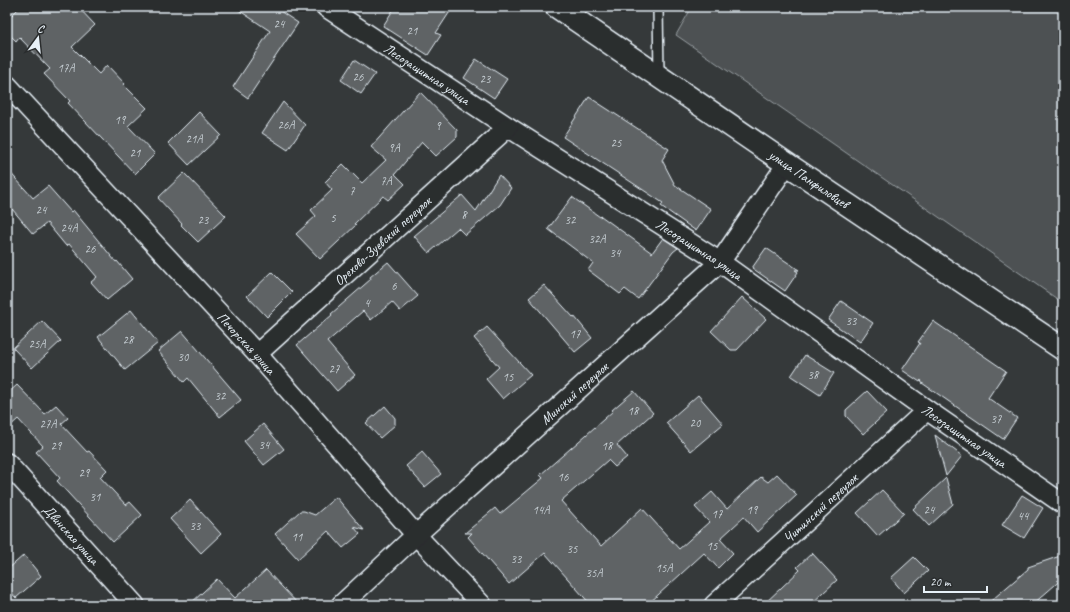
<svg xmlns="http://www.w3.org/2000/svg" width="1070" height="612" font-family="Caveat,sans-serif">
<style>
.green{fill:#4d5152;stroke:#9aa1a5}
.building{fill:#5f6365;stroke:#e8f1f8}
.lines{fill:none;stroke-linecap:round;stroke-linejoin:round}
.service-casing{stroke:#e8f1f8;stroke-width:12}
.minor-casing{stroke:#e8f1f8;stroke-width:22}
.primary-casing{stroke:#e8f1f8;stroke-width:25}
.service{stroke:#2a2d2e;stroke-width:9}
.minor{stroke:#2a2d2e;stroke-width:19}
.primary{stroke:#2a2d2e;stroke-width:22}
.labels{text-anchor:middle;dominant-baseline:central;stroke-width:4;stroke-linejoin:round;paint-order:stroke}
.number-label{font-size:12px;fill:#c6ced3}
.street-label{font-size:14px;fill:#e8f1f8;stroke:#2a2d2e}
</style>
<rect width="100%" height="100%" fill="#35393a"/>
<filter id="ink" filterUnits="userSpaceOnUse"><feTurbulence type="fractalNoise" baseFrequency=".025" numOctaves="2"/><feDisplacementMap in="SourceGraphic" scale="8" xChannelSelector="R" yChannelSelector="G"/><feConvolveMatrix kernelMatrix="1 2 1 2 8 2 1 2 1" color-interpolation-filters="sRGB"/></filter>
<g filter="url(#ink)">
<path class="green" d="M692,7H1063V303L676,35Z"/>
<g class="building">
<path d="M20,7H78L95,25L72,47L99,74L107,65L125,84L124,85L147,108L128,126L155,154L135,174L68,103L70,101L44,74L50,69L19,37L16,41L7,32V20Z"/>
<path d="M234,7H274L298,23L248,98L233,87L270,31Z"/>
<path d="M395,7H453L436,33L441,35L428,55L383,26Z"/>
<path d="M476,59L507,79L494,98L464,78Z"/>
<path d="M354,60L375,74L361,94L341,80Z"/>
<path d="M420,92L457,130V137L436,156L422,142L395,174L405,184L388,200L383,196L354,224L356,225L320,259L296,234L316,216L311,210L332,190L325,182L343,164L362,183L386,160L371,147Z"/>
<path d="M589,97L669,149L662,160L675,185L711,209L696,231L661,206L663,203L563,137Z"/>
<path d="M283,102L305,125L288,150L262,133Z"/>
<path d="M199,112L221,135L189,165L168,143Z"/>
<path d="M7,169L33,198L48,186L71,212L73,210L116,262L117,261L132,279L107,300L91,282L97,277L69,244L66,246L47,223L33,234L7,203Z"/>
<path d="M184,173L226,216L198,242L181,225L182,224L158,198Z"/>
<path d="M499,175L511,188L500,205L465,235L458,228L429,253L414,236L462,195L476,211Z"/>
<path d="M572,197L600,217L601,216L652,253L663,238L678,248L673,252L638,299L625,289L620,294L588,270L593,263L548,229Z"/>
<path d="M766,248L799,270H795L798,272L785,291L752,268Z"/>
<path d="M388,262L418,296L400,311L392,302L371,320L363,311L327,342L355,375L337,391L297,345L332,315L331,314L371,279L370,277Z"/>
<path d="M272,272L292,292L267,317L247,296Z"/>
<path d="M544,285L573,317L574,316L592,338L575,352L529,298Z"/>
<path d="M742,297L766,319L737,350H731L711,331Z"/>
<path d="M841,301L873,323L860,342L828,320Z"/>
<path d="M131,310L158,343L125,370L98,337Z"/>
<path d="M42,321L61,341L32,368L13,348Z"/>
<path d="M933,321L1006,371L988,398L1017,418L1003,439L922,383L921,380L920,382L902,370L920,343L918,342Z"/>
<path d="M487,327L531,375L503,399L486,379L499,367L474,338Z"/>
<path d="M182,331L241,400L220,417L188,378L184,382L158,351Z"/>
<path d="M805,355L834,373L820,395L791,376Z"/>
<path d="M17,385L45,414L56,405L68,418L61,424L87,452L89,451L107,470L100,477L126,505L130,502L142,515L113,542L57,481L60,478L36,452L43,446L18,419L7,429V394Z"/>
<path d="M634,391L653,413L617,445L627,457L615,467L608,460L561,501L601,546L642,508L679,549L709,522L695,507L712,492L727,509L761,477L768,482L777,474L797,495L757,532L744,517L720,539L733,553L718,568L704,553L647,605H591L545,553L509,584L468,537L472,533H465L495,508L500,514L543,478L540,475L586,435L613,411L612,410Z"/>
<path d="M867,391L887,412L863,434L846,416V410Z"/>
<path d="M698,395L723,424L691,451L666,423Z"/>
<path d="M385,406L395,418V425L380,438L366,423Z"/>
<path d="M263,424L284,449L264,465L244,441Z"/>
<path d="M935,435L962,456L946,476Z"/>
<path d="M422,452L441,474L425,487L406,466Z"/>
<path d="M946,478L953,504L929,526L913,509Z"/>
<path d="M882,490L904,513L878,536L857,513Z"/>
<path d="M1022,495L1043,508L1024,538L1002,525Z"/>
<path d="M336,497L364,530L354,527L360,534L343,548L328,531L298,559L275,534L300,511H304L315,515Z"/>
<path d="M190,500L221,534L201,553L170,519Z"/>
<path d="M812,553L837,580L810,605H763L800,570L797,567Z"/>
<path d="M24,555L41,576L16,598L7,588V570Z"/>
<path d="M1063,555V578L1032,605H986L1028,569V567Z"/>
<path d="M914,557L928,571L904,593L891,578Z"/>
<path d="M266,570L299,605H189L217,579L235,598Z"/>
</g>
<g class="lines">
<defs>
<path id="service" d="M658,7L659,75"/>
<g id="minor">
<path id="s1" d="M326,7L508,127L720,262L927,410L1063,504"/>
<path id="s2" d="M7,85L257,354L416,535L482,605"/>
<path id="s3" d="M257,354L508,127"/>
<path id="s4" d="M7,463L135,605"/>
<path id="s5" d="M341,605L416,535L720,262L787,164"/>
<path id="s6" d="M714,605L927,410"/>
</g>
<g id="primary">
<path id="s7" d="M557,7L787,164L1063,349"/>
</g>
</defs>
<use href="#service" class="service-casing"/>
<use href="#minor" class="minor-casing"/>
<use href="#primary" class="primary-casing"/>
<use href="#service" class="service"/>
<use href="#minor" class="minor"/>
<use href="#primary" class="primary"/>
</g>
</g>
<g class="labels">
<g class="number-label">
<text x="279" y="24">24</text>
<text x="412" y="31">21</text>
<text x="66" y="68">17А</text>
<text x="358" y="77">26</text>
<text x="485" y="79">23</text>
<text x="120" y="120">19</text>
<text x="286" y="125">26А</text>
<text x="438" y="126">9</text>
<text x="194" y="139">21А</text>
<text x="616" y="143">25</text>
<text x="394" y="148">9А</text>
<text x="135" y="153">21</text>
<text x="386" y="181">7А</text>
<text x="352" y="191">7</text>
<text x="41" y="210">24</text>
<text x="464" y="215">8</text>
<text x="333" y="218">5</text>
<text x="203" y="220">23</text>
<text x="570" y="220">32</text>
<text x="69" y="228">24А</text>
<text x="597" y="239">32А</text>
<text x="90" y="249">26</text>
<text x="615" y="253">34</text>
<text x="394" y="286">6</text>
<text x="367" y="303">4</text>
<text x="851" y="321">33</text>
<text x="575" y="334">17</text>
<text x="128" y="340">28</text>
<text x="37" y="344">25А</text>
<text x="183" y="357">30</text>
<text x="334" y="369">27</text>
<text x="813" y="375">38</text>
<text x="508" y="377">15</text>
<text x="220" y="396">32</text>
<text x="633" y="411">18</text>
<text x="996" y="419">37</text>
<text x="695" y="423">20</text>
<text x="48" y="424">27А</text>
<text x="264" y="445">34</text>
<text x="56" y="446">29</text>
<text x="607" y="446">18</text>
<text x="84" y="473">29</text>
<text x="563" y="477">16</text>
<text x="95" y="497">31</text>
<text x="541" y="510">14А</text>
<text x="752" y="510">19</text>
<text x="929" y="510">24</text>
<text x="717" y="514">17</text>
<text x="1023" y="516">44</text>
<text x="195" y="526">33</text>
<text x="297" y="537">11</text>
<text x="712" y="546">15</text>
<text x="572" y="549">35</text>
<text x="516" y="559">33</text>
<text x="664" y="568">15А</text>
<text x="594" y="573">35А</text>
</g>
<g class="street-label">
<text stroke="none"><textPath href="#s1" startOffset="121">Лесозащитная улица</textPath></text>
<text stroke="none"><textPath href="#s7" startOffset="305">улица Панфиловцев</textPath></text>
<text stroke="none"><textPath href="#s3" startOffset="169">Орехово-Зуевский переулок</textPath></text>
<text stroke="none"><textPath href="#s1" startOffset="445">Лесозащитная улица</textPath></text>
<text stroke="none"><textPath href="#s2" startOffset="352">Печорская улица</textPath></text>
<text stroke="none"><textPath href="#s5" startOffset="315">Минский переулок</textPath></text>
<text stroke="none"><textPath href="#s1" startOffset="769">Лесозащитная улица</textPath></text>
<text stroke="none"><textPath href="#s6" startOffset="144">Читинский переулок</textPath></text>
<text stroke="none"><textPath href="#s4" startOffset="96">Двинская улица</textPath></text>
</g>
</g>
<rect width="1070" height="612" fill="none" stroke="#2a2d2e" stroke-width="24"/>
<rect x="12" y="12" width="1046" height="588" fill="none" stroke="#e8f1f8" stroke-width="1.5" filter="url(#ink)"/>
<g transform="translate(38 38) rotate(15)" stroke="#2a2d2e" stroke-width="3" paint-order="stroke">
<path d="M0-3L7 15L0 10L-7 15Z" fill="#e8f1f8"/>
<text y="-6" font-size="11" font-weight="bold" text-anchor="middle" fill="#e8f1f8">С</text>
</g>
<path d="M924 586v6h63v-6" fill="none" stroke="#e8f1f8" stroke-width="2"/>
<text x="930" y="586" font-size="12" fill="#e8f1f8" stroke="#2a2d2e" stroke-width="3" paint-order="stroke">20 m</text>
</svg>
